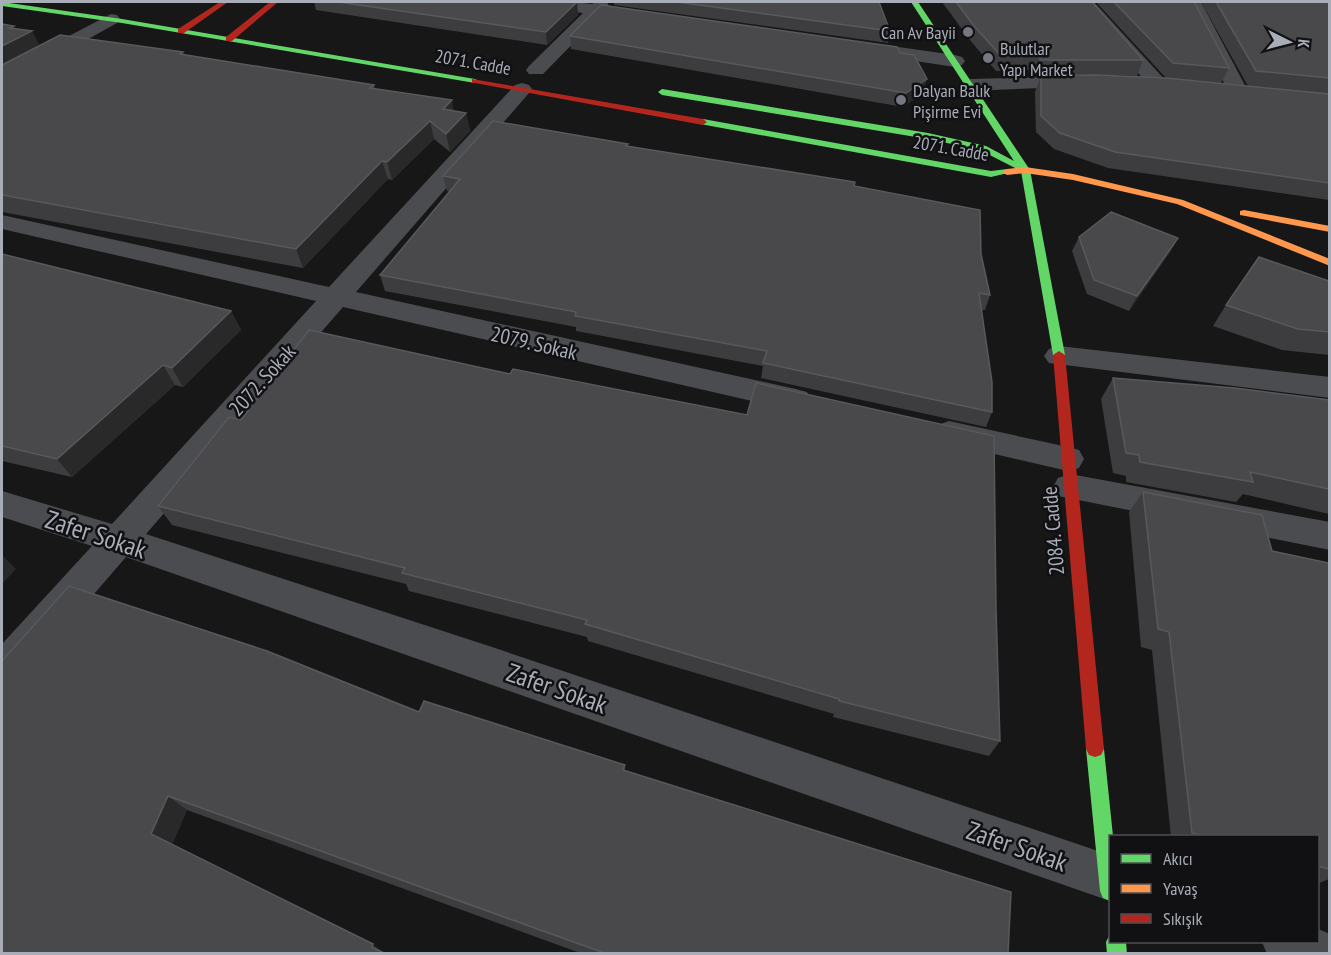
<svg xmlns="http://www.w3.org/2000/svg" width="1331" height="955" font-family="'PT Sans Narrow',sans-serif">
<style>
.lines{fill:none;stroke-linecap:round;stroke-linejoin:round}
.street{fill:#4b4c50;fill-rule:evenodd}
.fast{fill:#63d668;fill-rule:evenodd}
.slow{fill:#ff974d;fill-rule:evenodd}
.jam{fill:#b3261e;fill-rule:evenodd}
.wall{fill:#3d3d3f}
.shaded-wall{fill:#29292a}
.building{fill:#49494c;stroke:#58595d;stroke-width:1.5}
.poi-dot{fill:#757880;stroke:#111113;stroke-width:2}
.labels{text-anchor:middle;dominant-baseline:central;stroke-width:5;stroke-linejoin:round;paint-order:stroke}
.far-poi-label{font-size:18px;fill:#a8adb8;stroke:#111113;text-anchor:start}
.far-street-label{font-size:18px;fill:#a8adb8;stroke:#111113}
.street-label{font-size:21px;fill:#a8adb8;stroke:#111113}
.near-street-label{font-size:26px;fill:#a8adb8;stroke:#111113}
</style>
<rect width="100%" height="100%" fill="#171717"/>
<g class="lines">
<g class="street">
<path d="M532,2H575L592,4L595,2H607L609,6L647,12L650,16L647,20L641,21L600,16L543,74H529L526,70L529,66L583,13L541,7L535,6Z"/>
<path d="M1077,2H1094L1166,81L1169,85L1166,89H1152Z"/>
<path d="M1184,2H1201L1249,93L1246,97H1232L1229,93Z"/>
<path d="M111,14L117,15L120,19L117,23L9,83L2,85V71Z"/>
<path d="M856,41L955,55L962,57L965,61L962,65L955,67L849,51L847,47L849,43Z"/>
<path d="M1083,76L1090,78L1093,82L1090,86L971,91L964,89L961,85L964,81L971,79Z"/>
<path d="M522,83L529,85L532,89L529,93L356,292L796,389L807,392L811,400L807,408L796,411L343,307L146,534L492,647L1110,855V901L126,557L16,684L2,689V644L92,546L2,517V491L112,524L316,301L2,229V215L329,287L515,85Z"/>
<path d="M1059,346L1330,377V398L1049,363L1044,356L1049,349Z"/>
<path d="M949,421L1068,447L1079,450L1084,459L1079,468L1068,471L938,441L933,433L938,425Z"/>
<path d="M1070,474L1330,522V550L1058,496L1053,487L1058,478Z"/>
<path d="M1318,929L1330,934V954H1267L1262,942H1318Z"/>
</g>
<g class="fast">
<path d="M2,2L122,19L475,79L479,81L475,83L122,23L2,6Z"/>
<path d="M911,2H918L1030,170L1065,355L1063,358H1055L1053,355L1021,171L980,150L928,139L662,95L658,92L662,89L928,133L986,146L1014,161Z"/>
<path d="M703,119L991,171L1007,169L1012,172L991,177L700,124L699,122Z"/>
<path d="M1095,741L1101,743L1104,749L1113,836H1110V901L1103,898L1100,891L1086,749L1089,743Z"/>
<path d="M1110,934V942H1126L1127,954H1107L1106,942Z"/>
</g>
<g class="slow">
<path d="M1025,167L1073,174L1183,200L1330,259V266L1177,204L1073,180L1025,173L1007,175L1002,172L1007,169Z"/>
<path d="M1244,210L1330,226V232L1240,215V211Z"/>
</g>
<g class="jam">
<path d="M220,2H228L184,33H178V29Z"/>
<path d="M270,2H278L232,41H226V37Z"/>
<path d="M472,79L703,119L707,122L703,125L475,83H472Z"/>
<path d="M1059,351L1065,355L1104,749L1101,755L1095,757L1089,755L1086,749L1053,355Z"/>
</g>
</g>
<g class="wall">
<path d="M314,2H577L578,15L547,45L316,10Z"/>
<path d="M614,2H879L890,31L888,43L614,5Z"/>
<path d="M942,2H1092L1143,60L1137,76L1105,75L1248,86L1201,2H1329V200L1108,168L1054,149L1036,132L1035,92L1041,76L1083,75H1035V70L996,71L970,40Z"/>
<path d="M1096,2H1194L1229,68L1221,83L1166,78Z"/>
<path d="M2,24L16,29L39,46L183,52L184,55L374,85L375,89L454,111L466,113L470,131L450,152L434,139L392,180L388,179L303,268L2,212Z"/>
<path d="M570,36L900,53L923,93L903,107L571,49Z"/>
<path d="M628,144V146L854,186L981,254L990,295L985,310H982L992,412L986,427L761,378L763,366L576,331V327L385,291L380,275L450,192L447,191L443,176Z"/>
<path d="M1079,237L1178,238L1170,252L1129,311L1087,294L1072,251Z"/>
<path d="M2,254L231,311L241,330L183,387L175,385L72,477L2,461Z"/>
<path d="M1329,281V355L1282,350L1213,326L1226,305Z"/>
<path d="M1113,378L1329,400V514L1243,494L1236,502L1126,482V476L1113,473L1101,399Z"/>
<path d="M1143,492L1272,551L1329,563V879L1317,884V837H1171L1152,650L1141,647L1129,512Z"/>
<path d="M158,506L996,609L1000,741L989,756L833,717L834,714L588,641L587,637L409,591L406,584L172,525Z"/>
<path d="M2,661L419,712L625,765V771L1008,954H583L187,810L172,844L384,953L2,954Z"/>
</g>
<g class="shaded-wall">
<path d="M577,2L578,15L547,45L546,32Z"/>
<path d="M14,26L20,37L32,31L41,48L2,69V46L10,28Z"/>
<path d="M927,79L923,93L903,107L906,93Z"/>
<path d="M452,100L455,118L443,109Z"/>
<path d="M466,113L470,131L450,152L446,134Z"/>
<path d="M430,121L434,139L392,180L387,162Z"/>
<path d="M382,161L388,179L303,268L296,249Z"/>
<path d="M1178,238L1170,252L1129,311L1137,296Z"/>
<path d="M231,311L241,330L183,387L172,368Z"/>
<path d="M163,365L175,385L72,477L57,459Z"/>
<path d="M2,555L16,569L2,584Z"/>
<path d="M168,796L187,810L171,847L151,834Z"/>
<path d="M373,944L385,954L372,947Z"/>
</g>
<g class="building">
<path d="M338,2H577L546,32Z"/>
<path d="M677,2H879L890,31Z"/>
<path d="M956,2H1092L1143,60H1040V55L1001,56L974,26Z"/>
<path d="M1114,2H1194L1229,68L1173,63Z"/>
<path d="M1216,2H1329V78L1256,71Z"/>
<path d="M601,5L897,47L900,53L914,55L927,79L906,93L570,36Z"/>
<path d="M2,24L14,26L10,28L32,31L2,46Z"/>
<path d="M60,35L183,52L180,54L374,85L370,88L452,100L443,109L466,113L446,134L430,121L387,162L382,161L296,249L2,195V65Z"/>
<path d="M1096,75L1166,78L1329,94V183L1115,152L1060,133L1041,116V76Z"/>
<path d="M493,121L628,144L626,146L855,182L854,186L980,210L981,254L990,295L979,293L992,382V412L763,363L767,351L575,316L576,312L380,275L460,179L443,176Z"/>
<path d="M1111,212L1178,238L1137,296L1094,280L1079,237Z"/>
<path d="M2,254L231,311L172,368L163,365L57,459L2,446Z"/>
<path d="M1259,257L1329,281V332L1298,329L1226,305Z"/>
<path d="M309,330L510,374L513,369L747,415L756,383L994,436L996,609L1000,741L839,701V699L585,624L587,620L402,573L405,568L158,506L229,417L241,420Z"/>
<path d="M1113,378L1235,388L1329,400V489L1250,472L1253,482L1140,462L1139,455L1126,453Z"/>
<path d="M1143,492L1262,515L1272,551L1329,563V869L1317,866V837H1206L1192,833L1169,632L1158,629Z"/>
<path d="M69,586L267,651L419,712L424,701L625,765L623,770L1011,892L1008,954H607L168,796L151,834L373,944L372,947L386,954H2V661Z"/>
</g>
<g class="poi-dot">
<circle cx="968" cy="32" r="6"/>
<circle cx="988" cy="58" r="6"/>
<circle cx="901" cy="100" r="6"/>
</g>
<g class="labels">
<g class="far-poi-label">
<text x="956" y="32" text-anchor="end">Can Av Bayii</text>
<text x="1000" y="48">Bulutlar<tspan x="1000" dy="21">Yapı Market</tspan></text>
<text x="913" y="90">Dalyan Balık<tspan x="913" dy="21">Pişirme Evi</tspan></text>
</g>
<g class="far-street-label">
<text transform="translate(473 62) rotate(10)">2071. Cadde</text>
<text transform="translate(951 148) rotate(10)">2071. Cadde</text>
</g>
<g class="street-label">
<text transform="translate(534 343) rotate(13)">2079. Sokak</text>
<text transform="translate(262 380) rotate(-48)">2072. Sokak</text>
<text transform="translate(1053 531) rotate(-95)">2084. Cadde</text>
</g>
<g class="near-street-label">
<text transform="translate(96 534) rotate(18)">Zafer Sokak</text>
<text transform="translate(557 688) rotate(19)">Zafer Sokak</text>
<text transform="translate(1017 846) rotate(19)">Zafer Sokak</text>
</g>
</g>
<rect width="1331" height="955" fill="none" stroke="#a8adb8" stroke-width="6"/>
<rect x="1109" y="835" width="210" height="108" fill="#111113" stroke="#4d4f55" stroke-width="1.5"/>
<rect x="1121" y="854" width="30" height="9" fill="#63d668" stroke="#4d4f55" stroke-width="1.5"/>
<text x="1163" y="865" font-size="18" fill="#a8adb8">Akıcı</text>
<rect x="1121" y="884" width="30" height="9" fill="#ff974d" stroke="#4d4f55" stroke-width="1.5"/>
<text x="1163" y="895" font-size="18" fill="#a8adb8">Yavaş</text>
<rect x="1121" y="914" width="30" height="9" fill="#b3261e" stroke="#4d4f55" stroke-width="1.5"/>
<text x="1163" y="925" font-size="18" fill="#a8adb8">Sıkışık</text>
<g transform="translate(1289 42) rotate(96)" stroke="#111113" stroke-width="4.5" paint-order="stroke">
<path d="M0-4.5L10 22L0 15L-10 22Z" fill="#a8adb8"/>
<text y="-9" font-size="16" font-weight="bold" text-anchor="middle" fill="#a8adb8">K</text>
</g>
</svg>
